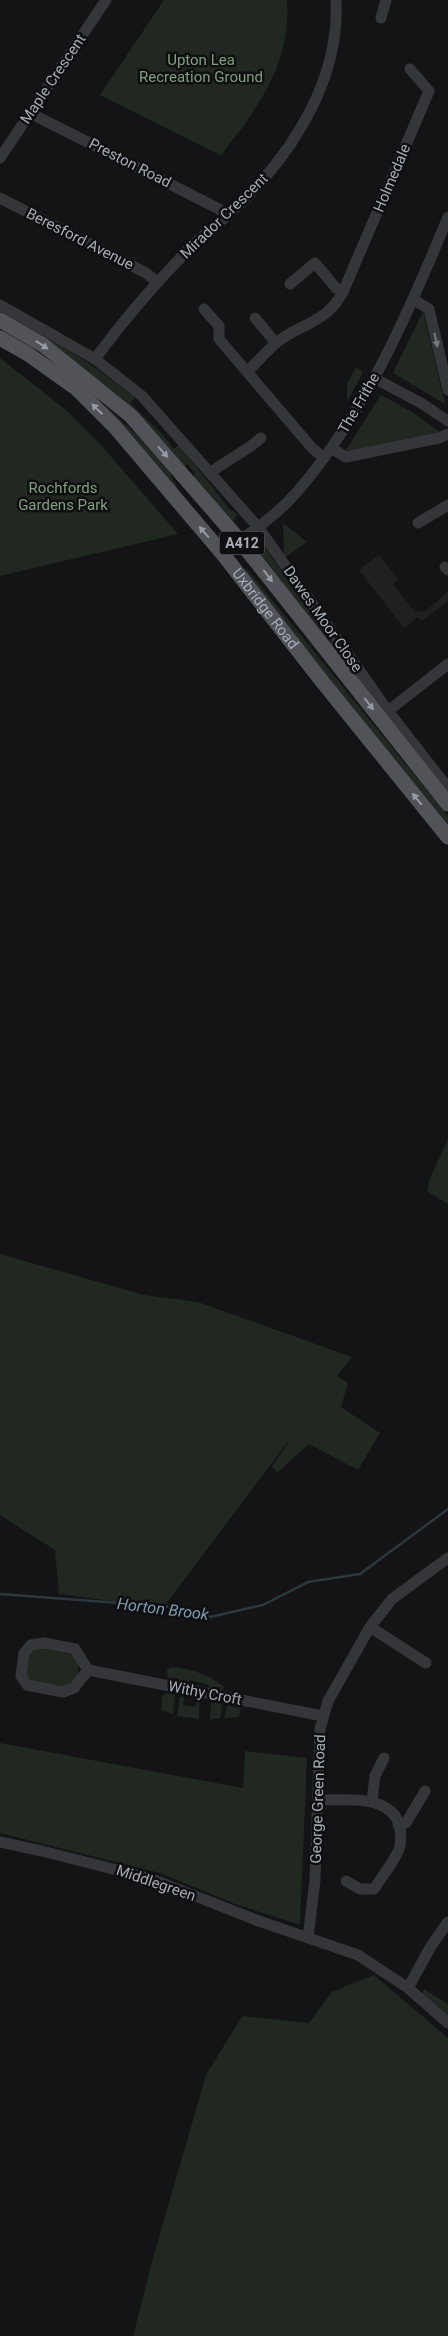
<svg xmlns="http://www.w3.org/2000/svg" width="448" height="2336" font-family="Roboto,sans-serif">
<style>
.built{fill:#202023}
.green{fill:#202821}
.lines{fill:none;stroke-linecap:round;stroke-linejoin:round}
.stream{stroke:#2d383e;stroke-width:2.5}
.minor{stroke:#35363a;stroke-width:11}
.major{stroke:#515359;stroke-width:15}
.oneway{fill:#73777e}
.oneway2{fill:#959aa3}
.labels{text-anchor:middle;dominant-baseline:central;stroke-width:5;stroke-linejoin:round;paint-order:stroke}
.shield{fill:#0f0f11;stroke:#797d84;stroke-width:1}
.shield-label{font-size:14px;font-weight:bold;fill:#a6acb6}
.park-label{font-size:15px;fill:#7ea07d;stroke:#0f0f11}
.street-label{font-size:15px;fill:#a6acb6;stroke:#0f0f11}
.water-label{font-size:16px;font-style:italic;fill:#7d9cb0;stroke:#0f0f11}
</style>
<rect width="100%" height="100%" fill="#141416"/>
<path class="built" d="M379,555L398,579L393,584L415,612L426,611L448,591V601L421,621L418,617L404,628L359,570Z"/>
<g class="green">
<path d="M164,0H287C291,49 270,89 242,128C235,137 227,145 222,156L100,95Z"/>
<path d="M0,312C50,338 91,362 135,398L130,403L163,435L174,449L179,444L229,509L238,514L231,524L192,477L195,473L187,464L185,466L0,317Z"/>
<path d="M423,312L445,404L393,373Z"/>
<path d="M0,358L66,410L100,444L178,534L0,576Z"/>
<path d="M356,367L363,372L347,402V384Z"/>
<path d="M381,395L412,412L440,432L354,452L346,450Z"/>
<path d="M107,407L141,439L169,471L178,489L207,529L103,412Z"/>
<path d="M283,523L307,542L284,558Z"/>
<path d="M264,546L323,631L430,766L251,556Z"/>
<path d="M247,569L448,816V828L244,571Z"/>
<path d="M448,1139V1204L427,1191L430,1178Z"/>
<path d="M0,1254L144,1295L198,1302L352,1357L337,1376L348,1383L341,1407L380,1433L358,1470L309,1444L277,1473L272,1467L292,1436L163,1608L59,1594L55,1550L0,1515Z"/>
<path d="M39,1648L74,1655L79,1664L77,1682L68,1690L34,1685L24,1674L30,1652Z"/>
<path d="M172,1667C193,1669 208,1674 224,1687L220,1695V1687H217L215,1694L208,1693L209,1685L190,1680L187,1689L178,1687L179,1679L173,1677L171,1685L168,1684L167,1669Z"/>
<path d="M167,1693L175,1695L173,1714L161,1710L162,1696Z"/>
<path d="M180,1696L184,1697L183,1705L196,1707L197,1700H199V1719L177,1716Z"/>
<path d="M211,1702L222,1704L220,1718L210,1720Z"/>
<path d="M227,1705L241,1708L239,1717L224,1718Z"/>
<path d="M0,1743L243,1788L245,1751L307,1758L300,1925L235,1904L160,1873L0,1833Z"/>
<path d="M374,1975L448,2038V2336H133L153,2258L206,2075L242,2016L309,2023L332,1992Z"/>
<path d="M424,1989L448,2004V2021L420,1998Z"/>
</g>
<g class="lines">
<path class="stream" d="M0,1594L172,1607L210,1617L263,1605L308,1582L360,1574L448,1509"/>
<g class="minor">
<path d="M381,18L386,0"/>
<path d="M30,113L219,209L227,216"/>
<path d="M0,158L106,0"/>
<path d="M0,198L146,273L157,282"/>
<path d="M290,284L315,263L336,288L343,292"/>
<path d="M414,300L429,309L448,390"/>
<path d="M0,305L95,359L142,396L258,527L388,711L448,788"/>
<path d="M204,309L219,326V339L312,448L324,458"/>
<path d="M255,318L276,343"/>
<path d="M95,359C125,318 159,279 194,244C210,229 228,216 243,201C296,148 340,77 336,0"/>
<path d="M248,371C257,362 266,352 276,343C302,322 326,324 343,292L429,91L410,69"/>
<path d="M374,378L421,403L448,421"/>
<path d="M331,448L346,457L439,438L448,434"/>
<path d="M210,473C227,460 245,452 261,438"/>
<path d="M418,523L448,505"/>
<path d="M222,553C247,535 275,517 296,493C365,414 408,314 448,217"/>
<path d="M445,567L448,570"/>
<path d="M388,711L448,664"/>
<path d="M370,1627L426,1663"/>
<path d="M88,1670L75,1649L44,1643L31,1645L24,1653L21,1676L27,1685L63,1692L74,1688L88,1670L323,1716"/>
<path d="M319,1800C353,1800 408,1793 400,1846C398,1857 380,1879 374,1889H360L346,1881"/>
<path d="M372,1801L375,1776L384,1758"/>
<path d="M398,1825L406,1823L425,1791"/>
<path d="M0,1842L42,1851L152,1879L256,1920L358,1955L408,1988L448,2023"/>
<path d="M308,1938L315,1880L320,1729L328,1701L370,1627L392,1599L448,1558"/>
<path d="M408,1988L431,1946L448,1922"/>
</g>
<g class="major">
<path d="M0,320L43,345L131,416L240,541L448,804"/>
<path id="s1" d="M0,338L28,354L77,389L115,427L222,553L321,680L448,837"/>
</g>
</g>
<defs><path id="oneway-solid" d="M-6-.8H1V-3.2L6.5 0L1 3.2V.8H-6Z" transform="scale(1.25)"/></defs>
<use class="oneway" href="#oneway-solid" transform="translate(436 340) rotate(77)"/>
<g class="oneway2">
<use href="#oneway-solid" transform="translate(42 345) rotate(34)"/>
<use href="#oneway-solid" transform="translate(97 409) rotate(-135)"/>
<use href="#oneway-solid" transform="translate(163 452) rotate(48)"/>
<use href="#oneway-solid" transform="translate(204 532) rotate(-131)"/>
<use href="#oneway-solid" transform="translate(268 576) rotate(52)"/>
<use href="#oneway-solid" transform="translate(369 704) rotate(52)"/>
<use href="#oneway-solid" transform="translate(417 799) rotate(-129)"/>
</g>
<g class="labels">
<rect class="shield" x="219.5" y="531.5" width="45" height="23" rx="4"/>
<g class="shield-label">
<text x="242" y="543">A412</text>
</g>
<g class="park-label">
<text x="201" y="60">Upton Lea<tspan x="201" dy="17">Recreation Ground</tspan></text>
<text x="63" y="488">Rochfords<tspan x="63" dy="17">Gardens Park</tspan></text>
</g>
<g class="street-label">
<text transform="translate(53 79) rotate(-56)">Maple Crescent</text>
<text transform="translate(130 163) rotate(27)">Preston Road</text>
<text transform="translate(392 178) rotate(-67)">Holmedale</text>
<text transform="translate(224 216) rotate(-44)">Mirador Crescent</text>
<text transform="translate(80 239) rotate(27)">Beresford Avenue</text>
<text transform="translate(359 403) rotate(-60)">The Frithe</text>
<text stroke="none"><textPath href="#s1" startOffset="382">Uxbridge Road</textPath></text>
<text transform="translate(323 619) rotate(55)">Dawes Moor Close</text>
<text transform="translate(205 1693) rotate(11)">Withy Croft</text>
<text transform="translate(318 1799) rotate(-88)">George Green Road</text>
<text transform="translate(156 1883) rotate(19)">Middlegreen</text>
</g>
<g class="water-label">
<text transform="translate(163 1609) rotate(7)">Horton Brook</text>
</g>
</g>
</svg>
